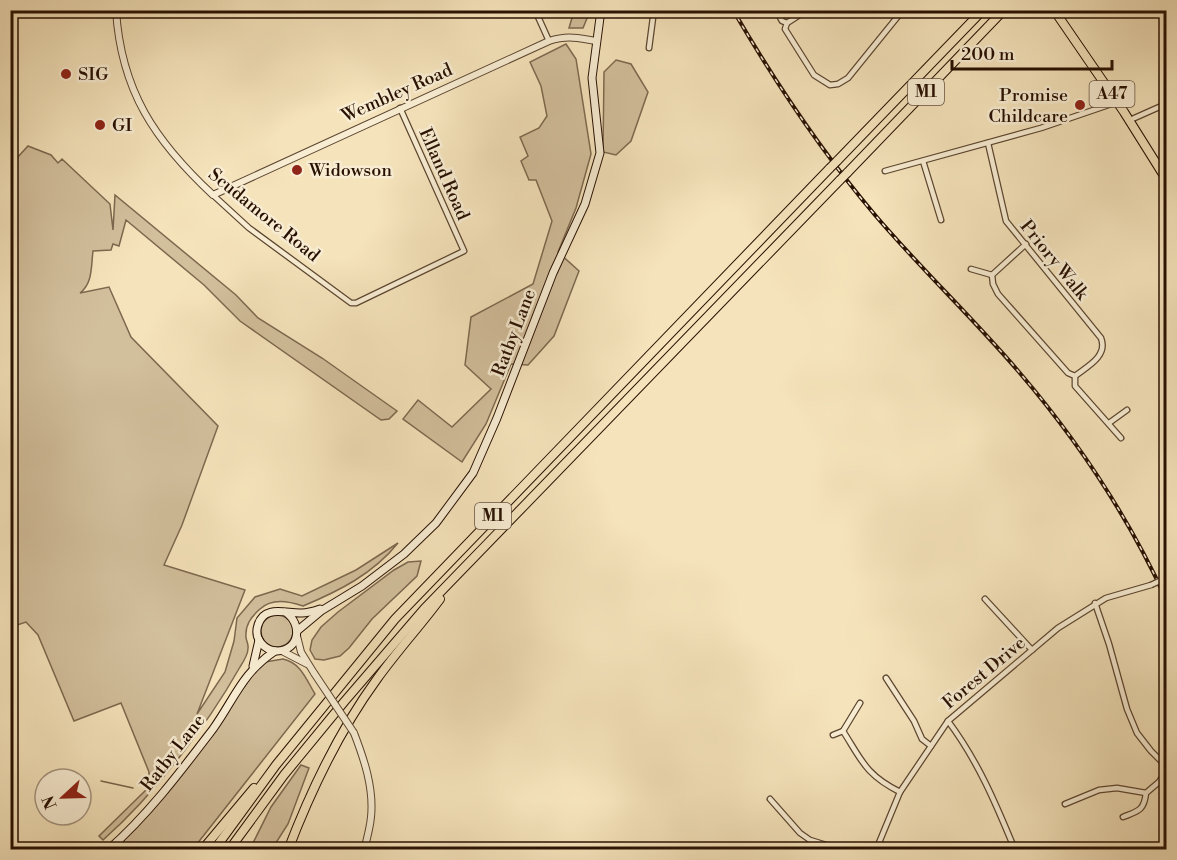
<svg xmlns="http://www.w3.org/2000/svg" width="1177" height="860" font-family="'Libre Bodoni',serif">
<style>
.green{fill:#d2bf9c;stroke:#7d684f;stroke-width:1.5}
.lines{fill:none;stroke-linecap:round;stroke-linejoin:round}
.stream{stroke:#79634b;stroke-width:1.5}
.minor-casing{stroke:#5b4530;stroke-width:7}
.tertiary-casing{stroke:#5b4530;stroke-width:8}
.secondary-casing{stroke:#281002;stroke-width:9}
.primary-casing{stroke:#281002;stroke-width:10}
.motorway-casing{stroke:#281002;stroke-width:10}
.minor{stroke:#f8edd3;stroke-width:4.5}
.tertiary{stroke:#f8edd3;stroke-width:6}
.secondary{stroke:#f8edd3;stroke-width:7}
.primary{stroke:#f5e3bb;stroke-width:8}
.motorway{stroke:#f5e3bb;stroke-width:8}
.rail-casing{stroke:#281002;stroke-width:4}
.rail{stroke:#f8edd3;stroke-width:1.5;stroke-dasharray:4.5;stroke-linecap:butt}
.minor-bridge-casing{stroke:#5b4530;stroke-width:7;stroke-linecap:butt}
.tertiary-bridge-casing{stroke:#5b4530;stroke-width:8;stroke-linecap:butt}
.motorway-bridge-casing{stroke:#281002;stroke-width:10;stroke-linecap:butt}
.minor-bridge{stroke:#f8edd3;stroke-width:4.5}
.tertiary-bridge{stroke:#f8edd3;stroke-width:6}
.motorway-bridge{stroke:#f5e3bb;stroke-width:8}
.poi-dot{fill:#8f2418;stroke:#f8edd3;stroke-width:2}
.labels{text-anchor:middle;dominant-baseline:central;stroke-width:5;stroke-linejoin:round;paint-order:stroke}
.shield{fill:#f8edd3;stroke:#665241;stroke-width:1.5}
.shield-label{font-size:16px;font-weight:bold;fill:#281002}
.poi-label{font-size:18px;fill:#281002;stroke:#f8edd3;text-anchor:start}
.street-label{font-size:18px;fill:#281002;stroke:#f8edd3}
</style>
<rect width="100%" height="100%" fill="#f5e3bb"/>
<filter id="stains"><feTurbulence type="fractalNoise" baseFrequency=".00333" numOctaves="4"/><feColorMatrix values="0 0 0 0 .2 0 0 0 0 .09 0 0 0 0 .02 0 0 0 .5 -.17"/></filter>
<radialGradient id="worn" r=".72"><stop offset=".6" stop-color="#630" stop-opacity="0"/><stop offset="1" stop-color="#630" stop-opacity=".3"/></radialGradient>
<g class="green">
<path d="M574,11H590L583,28H569Z"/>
<path d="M566,44L576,59L591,154L576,208L558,252L579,271L554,336L528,365L511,364L486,424L462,462L403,419L418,400L452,427L491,389L465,365L471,317L533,284L552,221L536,180H529L521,161L528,156L520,137L539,128L547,116L541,86L530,62Z"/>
<path d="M616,60L631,64L648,92L631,141L616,155L603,152L604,72Z"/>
<path d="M28,146L51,155L58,163L62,159L110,204L113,230L115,195L236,295L258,318L322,358L397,411L389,419L381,420L240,321L204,285L126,220L119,246L113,244L111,250L93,251C91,266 93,283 80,293L109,287L131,337L218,426L182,525L164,565L245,590L197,714L225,672L234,641L237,618L255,597L280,589L302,596L356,570L398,543C373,574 339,591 303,606C288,601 272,598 260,609C251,617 245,625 246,637C246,640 248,643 248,646C249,653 244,661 240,667C206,727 155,794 103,840L99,836L148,788L149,772L121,703L74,721L38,635L26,622L11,627L10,152L17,158Z"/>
<path d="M421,561L417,576L372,619L349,648L340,656L324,660L315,659L310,650L312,640L321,627L338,612L394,570L408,562Z"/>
<circle cx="277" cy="631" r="16"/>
<path d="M283,659C301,663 306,679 315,694L193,849L113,850C170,799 212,733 255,671L265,662Z"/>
<path d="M301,765L309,768L288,824L272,849H250L271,807Z"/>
</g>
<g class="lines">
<path class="stream" d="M101,781L133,788"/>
<defs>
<g id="minor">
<path d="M535,10L549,41"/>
<path d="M776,10L782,21L787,23L785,29L814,75L830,85L838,84L848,78L903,10"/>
<path d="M787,23L807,10"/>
<path d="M649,48L654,10"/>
<path d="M1130,120L1166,104"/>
<path d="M988,143L1006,221L1101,338C1108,356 1088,366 1075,376"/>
<path d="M923,161L941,220"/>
<path d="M885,171L1041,128L1117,102"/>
<path d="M213,195L249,228L351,303H356L464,251L400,108"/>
<path d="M1026,244L992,275L993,284L998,294L1068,373L1075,376"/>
<path d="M971,269L992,275"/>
<path d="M1075,376V386L1121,438"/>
<path d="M1109,423L1127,410"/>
<path d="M985,599L1032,650"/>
<path d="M1095,603L1109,644L1127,709L1137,733L1151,751L1166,766"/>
<path d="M886,678L914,721L922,739L931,746"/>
<path d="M860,703L843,731C862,761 866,775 900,792"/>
<path d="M948,721C978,761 996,804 1015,850"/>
<path d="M833,735L843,731"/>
<path d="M770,799L800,833L810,840L842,850"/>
<path d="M1065,804L1099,790L1117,788L1146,793"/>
<path d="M1123,817C1138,811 1144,811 1146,793L1159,782L1166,771"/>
<path d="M876,850L900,792L948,721L1058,628L1106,598L1151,585"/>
</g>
<g id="tertiary">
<path d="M116,10C121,91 155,141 213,195L549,41C568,35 577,38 596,41"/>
<path d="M297,636L301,652L314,673"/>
<path d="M282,651L307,664"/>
<path d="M354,733C364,759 374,788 371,817C370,828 367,839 364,850"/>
</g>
<g id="secondary">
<path d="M285,612C303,623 300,651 277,651C271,651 265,648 261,643C257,638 256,631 258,625C264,604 287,614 302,613C308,613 314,611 320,609"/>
<path d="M297,631L321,611L362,586L404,554L436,523L473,473L497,418L553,273L585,204L600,153L592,78L601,10"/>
<path d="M253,666L259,640"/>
<path d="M108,850C148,815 181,771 213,729C235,698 242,673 275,651"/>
</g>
<path id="primary" d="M1054,10L1124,112L1166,179"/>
<g id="motorway">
<path d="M837,161L983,10"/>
<path d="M847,173L1004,10"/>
<path d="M202,850L254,788"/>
<path d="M214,850L276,765L395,619L830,168"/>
<path d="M229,850L284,775L344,702L424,609L840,180"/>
<path d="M288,850C311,790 339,731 377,679C397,651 420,626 440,599"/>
</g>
</defs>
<use href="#minor" class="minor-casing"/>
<use href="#tertiary" class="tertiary-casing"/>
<use href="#secondary" class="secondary-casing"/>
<use href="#primary" class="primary-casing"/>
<use href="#motorway" class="motorway-casing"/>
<use href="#minor" class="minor"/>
<use href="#tertiary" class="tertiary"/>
<use href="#secondary" class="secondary"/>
<use href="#primary" class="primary"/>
<use href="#motorway" class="motorway"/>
<defs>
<path id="rail" d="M733,10C775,82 821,151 875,215C921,269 973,318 1019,372C1078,441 1128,516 1166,599"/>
</defs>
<use href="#rail" class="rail-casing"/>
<use href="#rail" class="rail"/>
<defs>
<path id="minor-bridge" d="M1151,585L1166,578"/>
<path id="tertiary-bridge" d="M314,673L354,733"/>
<g id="motorway-bridge">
<path d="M830,168L837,161"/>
<path d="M840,180L847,173"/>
</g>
</defs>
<use href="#minor-bridge" class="minor-bridge-casing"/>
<use href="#tertiary-bridge" class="tertiary-bridge-casing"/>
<use href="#motorway-bridge" class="motorway-bridge-casing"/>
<use href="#minor-bridge" class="minor-bridge"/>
<use href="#tertiary-bridge" class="tertiary-bridge"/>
<use href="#motorway-bridge" class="motorway-bridge"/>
</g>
<g class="poi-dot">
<circle cx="66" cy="74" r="6"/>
<circle cx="1080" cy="105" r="6"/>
<circle cx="100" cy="125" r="6"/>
<circle cx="297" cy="170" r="6"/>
</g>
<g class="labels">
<g class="shield">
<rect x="908" y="79" width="36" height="26" rx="4.5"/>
<rect x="1089.5" y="81" width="45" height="26" rx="4.5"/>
<rect x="475" y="503" width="36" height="26" rx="4.5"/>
</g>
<g class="shield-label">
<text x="926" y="92">M1</text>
<text x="1112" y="94">A47</text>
<text x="493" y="516">M1</text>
</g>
<g class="poi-label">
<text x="78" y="74">SIG</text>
<text x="1068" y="95" text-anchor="end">Promise<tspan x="1068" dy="21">Childcare</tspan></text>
<text x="112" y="125">GI</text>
<text x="309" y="170">Widowson</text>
</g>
<g class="street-label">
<text transform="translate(397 93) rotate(-24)">Wembley Road</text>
<text transform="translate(444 174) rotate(66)">Elland Road</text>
<text transform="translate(264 215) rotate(39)">Scudamore Road</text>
<text transform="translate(1054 260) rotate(51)">Priory Walk</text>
<text transform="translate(514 333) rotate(-69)">Ratby Lane</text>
<text transform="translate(984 673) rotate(-40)">Forest Drive</text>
<text transform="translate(173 753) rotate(-52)">Ratby Lane</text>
</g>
</g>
<rect width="1177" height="860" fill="none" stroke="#f5e3bb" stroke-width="36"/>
<rect x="12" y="12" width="1153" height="836" fill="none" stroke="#281002" stroke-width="3"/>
<rect x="18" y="18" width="1141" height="824" fill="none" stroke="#281002" stroke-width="1.5"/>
<g transform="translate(63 797) rotate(248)"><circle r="28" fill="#f8edd3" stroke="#a5957f" stroke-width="1.5"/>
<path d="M0-4.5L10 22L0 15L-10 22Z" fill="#8f2418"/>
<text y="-9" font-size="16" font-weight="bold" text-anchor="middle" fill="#281002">N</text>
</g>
<path d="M952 60v9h160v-9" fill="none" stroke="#281002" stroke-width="3"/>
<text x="961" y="60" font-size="18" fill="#281002" stroke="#f8edd3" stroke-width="4.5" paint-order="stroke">200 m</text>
<rect width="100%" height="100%" filter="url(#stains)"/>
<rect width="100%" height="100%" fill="url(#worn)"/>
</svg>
